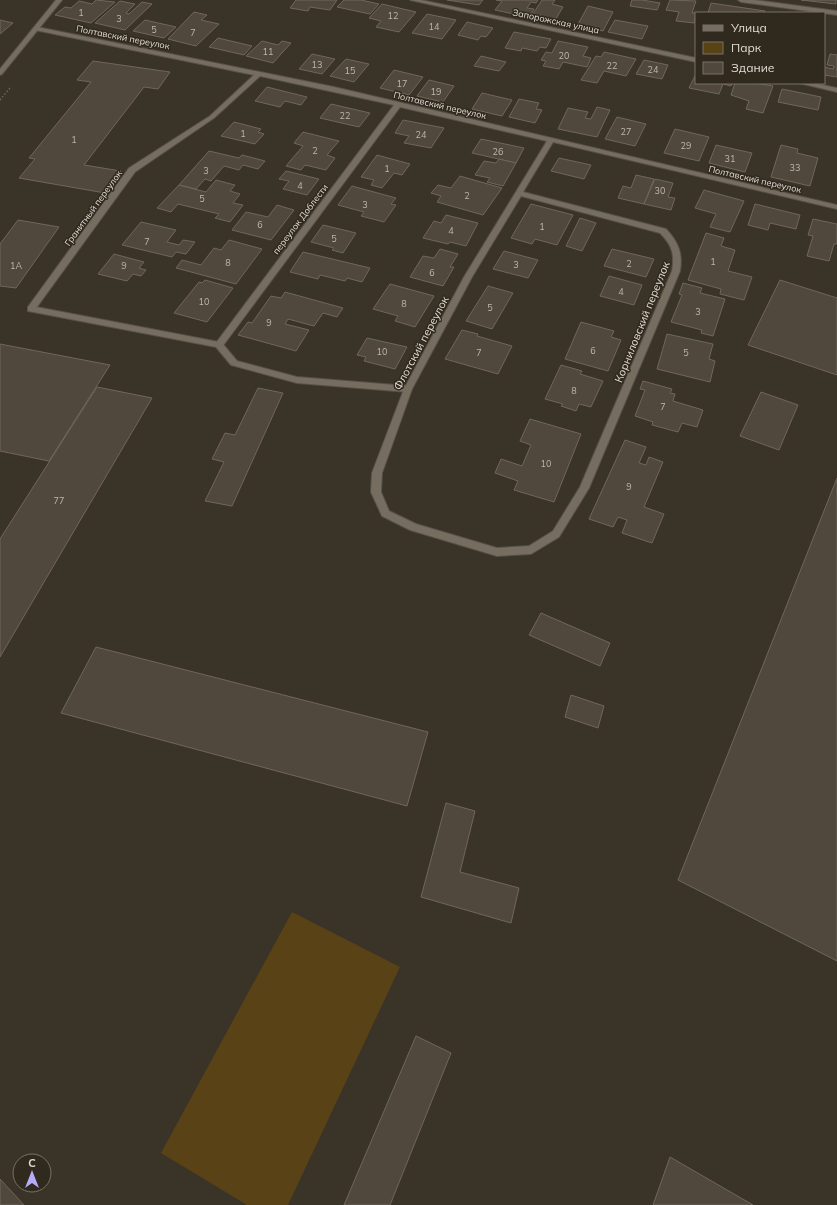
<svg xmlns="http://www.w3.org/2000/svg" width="837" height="1205" font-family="Mulish,sans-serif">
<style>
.green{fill:#594216}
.building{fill:#50483c;stroke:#6f675b}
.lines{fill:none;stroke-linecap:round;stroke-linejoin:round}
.lane-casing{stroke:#575147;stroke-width:2}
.street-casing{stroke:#575147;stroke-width:2}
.secondary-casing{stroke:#575147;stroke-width:2}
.path{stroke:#6e675d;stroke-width:1.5;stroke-dasharray:1.5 2;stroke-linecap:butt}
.lane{fill:#756d60;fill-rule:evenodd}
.street{fill:#756d60;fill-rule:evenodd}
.secondary{fill:#756d60;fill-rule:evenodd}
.labels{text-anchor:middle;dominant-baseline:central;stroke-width:3;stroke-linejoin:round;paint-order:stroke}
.number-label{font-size:9px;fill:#bdb7af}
.far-street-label{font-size:9px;fill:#e1dcd5;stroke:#30291e}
.street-label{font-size:11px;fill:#e1dcd5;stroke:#30291e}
</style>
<rect width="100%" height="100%" fill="#3a3328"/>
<path class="green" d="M292,912L400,967L288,1205H247L161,1153Z"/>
<g class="building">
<path d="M96,0L115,2L91,23L55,15L65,7L71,8L79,1L92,4Z"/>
<path d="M296,0H337L330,10L310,7L308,11L290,8Z"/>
<path d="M344,0H361L379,4L370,14L337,7Z"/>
<path d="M447,0H483L479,5Z"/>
<path d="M496,0H538L536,3L531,2L527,8L534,9L530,16L523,14V16L495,10L502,1Z"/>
<path d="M542,0H555L552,4L563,7L554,22L531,17Z"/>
<path d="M632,0H642L660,3L657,10L630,6Z"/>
<path d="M670,0L696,1L692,13H696L694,23L676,21L679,12L666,10Z"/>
<path d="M801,0H836V4Z"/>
<path d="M120,1L135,4L126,13L129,14L142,2L152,4L125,30L95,23Z"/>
<path d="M711,3L765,11L764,13H708Z"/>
<path d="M382,4L416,12L399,32L376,27L381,21L369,18Z"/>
<path d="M588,6L613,12L603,31L577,26Z"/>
<path d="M194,12L207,15L201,20L219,24L196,46L168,39Z"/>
<path d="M427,14L456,20L442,39L412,33Z"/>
<path d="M0,20L13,23L0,34Z"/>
<path d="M145,20L176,27L164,38L133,31Z"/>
<path d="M615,20L648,26L642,39L608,32Z"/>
<path d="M467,22L493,28L486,37L481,36L478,40L458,35Z"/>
<path d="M514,32L551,39L546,48L540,47L537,51L522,48L521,51L505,48Z"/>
<path d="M218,38L252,46L244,55L209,47Z"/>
<path d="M262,41L278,45L282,41L291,43L273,63L246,56Z"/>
<path d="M558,41L588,47L583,56L591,58L587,67L563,62L559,69L543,66L546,61L541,60L546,52L552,53Z"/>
<path d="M604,52L636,59L626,76L604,71L597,83L581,80L596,56L601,57Z"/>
<path d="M312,54L335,59L322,74L299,69Z"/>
<path d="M830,54L837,55V77L824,75V67L833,69L834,66L827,65Z"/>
<path d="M481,56L506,62L499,71L474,66Z"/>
<path d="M346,59L369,64L354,82L330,76Z"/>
<path d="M644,60L668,65L662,79L636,74Z"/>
<path d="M93,61L170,72L158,89L144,87L84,165L121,171L105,193L19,178L35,159L29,158L91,82L77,80Z"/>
<path d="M394,70L423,77L409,95L380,88Z"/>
<path d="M696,74V83H732L731,86L723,84L719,94L689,88Z"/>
<path d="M429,80L454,86L443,102L417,96Z"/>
<path d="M735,83H755L773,86L763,113L746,109L749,101L731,95Z"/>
<path d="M267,87L307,97L301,105L285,101L280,107L255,101Z"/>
<path d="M782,89L821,97L818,110L778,102Z"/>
<path d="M482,93L512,100L502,116L472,109Z"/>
<path d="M519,99L539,103L536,109L542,110L535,123L509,117Z"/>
<path d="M331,104L370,113L359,127L320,118Z"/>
<path d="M597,107L610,110L597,137L558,129L568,108L588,112L585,118L591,119Z"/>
<path d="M617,117L646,124L635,146L605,139Z"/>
<path d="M403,120L444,128L431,148L404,143L409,136L395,133Z"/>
<path d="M234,122L261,129L258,132L264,134L255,144L221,136Z"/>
<path d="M675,129L709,137L699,161L664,153Z"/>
<path d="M303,132L339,141L327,155L335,158L326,170L305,165L301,170L286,166L303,146L294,143Z"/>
<path d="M481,139L524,148L516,163L472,153Z"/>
<path d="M716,145L752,153L745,172L709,163Z"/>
<path d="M781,145L798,149L797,153L818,158L810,186L771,177Z"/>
<path d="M209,151L239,158L242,155L265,161L258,169L243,165L239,170L224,166L211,181L205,179L196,189L179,185Z"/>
<path d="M377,155L410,164L402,175L394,173L382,188L371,185L374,180L361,177Z"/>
<path d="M559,158L591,165L584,179L551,171Z"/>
<path d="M499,159L516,163L503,186L487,182L490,178L475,175L484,161L496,163Z"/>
<path d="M286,171L319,179L307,195L283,189L289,181L279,179Z"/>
<path d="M636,175L654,179L644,204L618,198L623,186L631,188Z"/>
<path d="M460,176L502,188L483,215L437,202L441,196L431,193L438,185L451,188Z"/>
<path d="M655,179L673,183L668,197L675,198L671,210L644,204Z"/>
<path d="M216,180L235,185L230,191L240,194L233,203L243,205L230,222L215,218L219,214L178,204L171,212L157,208L179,185L206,192Z"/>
<path d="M352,186L396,198L391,204L396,205L384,222L361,216L364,212L338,205Z"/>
<path d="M704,190L744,201L730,232L710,227L716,214L695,208Z"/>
<path d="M531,204L573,215L557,245L535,239L532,244L511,238Z"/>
<path d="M755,204L800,215L796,229L770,223L768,230L748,225Z"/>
<path d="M277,205L294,210L271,240L232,230L246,212L268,217Z"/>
<path d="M446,215L478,223L466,246L450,242L448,244L423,238L434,221L441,223Z"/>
<path d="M580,218L596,223L582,251L566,246Z"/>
<path d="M813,219L837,224V244H834L829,261L807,256L813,236L808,235Z"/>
<path d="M18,220L59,227L16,288L0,286V244Z"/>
<path d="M141,222L176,230L167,242L179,245L183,240L195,242L186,254L176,252L172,257L122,245Z"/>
<path d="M323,225L356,233L343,253L332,250L334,248L311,242Z"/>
<path d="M706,233L724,238L721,246L735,250L728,271L752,277L744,300L720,294L721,289L688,280Z"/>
<path d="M229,240L262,249L236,284L176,268L182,260L201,265L214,248L221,250Z"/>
<path d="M440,249L458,254L450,267H454L443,286L410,277L423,256L434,258Z"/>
<path d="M612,249L654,259L646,277L604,266Z"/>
<path d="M504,251L538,260L528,278L493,269Z"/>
<path d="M303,252L370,268L362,282L347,278L345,281L320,275L318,279L290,272Z"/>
<path d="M114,254L144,262L139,268L146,270L141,276L133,274L127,281L98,274Z"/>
<path d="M609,276L642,285L634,305L600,296Z"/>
<path d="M205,280L233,288L207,322L174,313L199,282L202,283Z"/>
<path d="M780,280L837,298V375L748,345Z"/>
<path d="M683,283L702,288L700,293L725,299L713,336L701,333L702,330L671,322L682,295L679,294Z"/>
<path d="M390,284L434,296L415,327L395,321L398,316L373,309Z"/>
<path d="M488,286L513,293L492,329L466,321Z"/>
<path d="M285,292L343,308L337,317L323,313L314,326L288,319L285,324L309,330L296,351L238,335L248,322L252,323L271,296L281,298Z"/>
<path d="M581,322L614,331L611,337L621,340L608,371L565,359Z"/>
<path d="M462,330L478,334L477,336L512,346L498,374L445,359Z"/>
<path d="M667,334L713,344L709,359L715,361L710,382L657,369Z"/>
<path d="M367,338L407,347L395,369L364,361L366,357L357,355Z"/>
<path d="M0,344L110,365L49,461L0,451Z"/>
<path d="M561,365L582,371L580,374L603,381L591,407L579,404L576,411L561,406L563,404L545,399Z"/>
<path d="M643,381L672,389L670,393L675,394L673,401L703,410L697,427L682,423L678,432L652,425L653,422L635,416L645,390L640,389Z"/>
<path d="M97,387L152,398L0,657V539Z"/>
<path d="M258,388L283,393L232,506L205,501L224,462L212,459L225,433L235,435Z"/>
<path d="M761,392L798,405L779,450L740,436Z"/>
<path d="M530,419L581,434L554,502L514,490L518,481L495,473L501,459L522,466L531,445L520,441Z"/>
<path d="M625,440L646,447L639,463L646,465L649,457L663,462L644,507L664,514L652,543L622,533L627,520L618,517L613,527L589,519Z"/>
<path d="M837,478V961L678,880Z"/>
<path d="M541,613L610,643L600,666L529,635Z"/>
<path d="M96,647L428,732L407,806L61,713Z"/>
<path d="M571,695L604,706L598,728L565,717Z"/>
<path d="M446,803L475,811L460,872L519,888L511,923L421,897Z"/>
<path d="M416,1036L451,1053L390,1205H344Z"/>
<path d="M670,1157L753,1205H653Z"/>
<path d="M0,1179L24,1205H0Z"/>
</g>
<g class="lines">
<defs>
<path id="lane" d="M31,306L219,342L222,343L237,361L297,377L408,386L412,389L408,392L297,383L231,365L216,347L28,311V307Z"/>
<g id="street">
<path d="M410,0H421L696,58V62Z"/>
<path d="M738,0H754L837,11V15L741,2Z"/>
<path d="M37,27L334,87L837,205V209L553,142L523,192L666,229C678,242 683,253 680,271L589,488L559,537L531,554L497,556L410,530L382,516L371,492L372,473L404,389L464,277L547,141L400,107L222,347L219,348L215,345L216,343L394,105L260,76L214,118L135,172L34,311H28V307L129,168L210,116L254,75L35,30L34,29ZM521,196L660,233C672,245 675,254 672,271L580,487L553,531L529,546L497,548L416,524L389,511L381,492L382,473L412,389L472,277Z"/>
<path d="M799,83H812L837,88V92Z"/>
</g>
<path id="secondary" d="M56,0H62L2,74L0,75V69Z"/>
</defs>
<use href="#lane" class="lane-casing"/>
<use href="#street" class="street-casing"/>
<use href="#secondary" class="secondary-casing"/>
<path class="path" d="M0,100L10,88"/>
<use href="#lane" class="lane"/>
<use href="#street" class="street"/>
<use href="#secondary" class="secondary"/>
</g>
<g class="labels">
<g class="number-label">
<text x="81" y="12">1</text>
<text x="393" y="15">12</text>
<text x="119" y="18">3</text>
<text x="434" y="26">14</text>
<text x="154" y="29">5</text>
<text x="193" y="32">7</text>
<text x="268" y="51">11</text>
<text x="564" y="55">20</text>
<text x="317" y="64">13</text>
<text x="612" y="65">22</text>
<text x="653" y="69">24</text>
<text x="350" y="70">15</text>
<text x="402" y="83">17</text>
<text x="436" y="91">19</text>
<text x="345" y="115">22</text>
<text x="626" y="131">27</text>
<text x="243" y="133">1</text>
<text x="421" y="134">24</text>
<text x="74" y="139">1</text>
<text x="686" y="145">29</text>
<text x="315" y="150">2</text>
<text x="498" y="151">26</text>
<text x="730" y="158">31</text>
<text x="795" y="167">33</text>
<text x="387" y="168">1</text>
<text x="206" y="170">3</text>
<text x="300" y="185">4</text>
<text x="660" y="190">30</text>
<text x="467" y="195">2</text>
<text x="202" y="198">5</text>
<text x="365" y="204">3</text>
<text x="260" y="224">6</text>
<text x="542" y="226">1</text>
<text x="451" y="230">4</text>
<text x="334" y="238">5</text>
<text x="147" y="241">7</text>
<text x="713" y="261">1</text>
<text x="228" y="262">8</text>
<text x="629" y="263">2</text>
<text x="516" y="264">3</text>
<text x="16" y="265">1А</text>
<text x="124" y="265">9</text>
<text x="432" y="272">6</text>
<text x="621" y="291">4</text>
<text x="204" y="301">10</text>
<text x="404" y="303">8</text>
<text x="490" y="307">5</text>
<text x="698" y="311">3</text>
<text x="269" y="322">9</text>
<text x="593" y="350">6</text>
<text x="382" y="351">10</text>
<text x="479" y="352">7</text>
<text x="686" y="352">5</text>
<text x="574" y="390">8</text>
<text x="663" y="406">7</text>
<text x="546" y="463">10</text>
<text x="629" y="486">9</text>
<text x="59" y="500">77</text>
</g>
<g class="far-street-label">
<text transform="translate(556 21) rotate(12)">Запорожская улица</text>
<text transform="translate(123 37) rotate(11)">Полтавский переулок</text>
<text transform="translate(440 105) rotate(13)">Полтавский переулок</text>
<text transform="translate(755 179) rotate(13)">Полтавский переулок</text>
<text transform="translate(93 208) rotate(-54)">Гранитный переулок</text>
<text transform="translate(300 219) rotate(-53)">переулок Доблести</text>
</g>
<g class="street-label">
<text transform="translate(642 322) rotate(-68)">Корниловский переулок</text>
<text transform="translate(421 343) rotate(-62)">Флотский переулок</text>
</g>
</g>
<rect x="695" y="12" width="130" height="72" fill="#30291e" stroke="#777167"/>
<rect x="703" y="25" width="20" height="6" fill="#756d60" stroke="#777167"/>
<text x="731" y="32" font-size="12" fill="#e1dcd5">Улица</text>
<rect x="703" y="42" width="20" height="12" fill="#594216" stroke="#777167"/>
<text x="731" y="52" font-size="12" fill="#e1dcd5">Парк</text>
<rect x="703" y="62" width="20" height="12" fill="#50483c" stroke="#777167"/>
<text x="731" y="72" font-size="12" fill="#e1dcd5">Здание</text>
<g transform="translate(32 1173)"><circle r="19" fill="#30291e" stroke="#777167"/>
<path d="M0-3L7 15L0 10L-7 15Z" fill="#b5acf8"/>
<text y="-6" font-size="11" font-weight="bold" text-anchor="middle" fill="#e1dcd5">С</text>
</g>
</svg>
